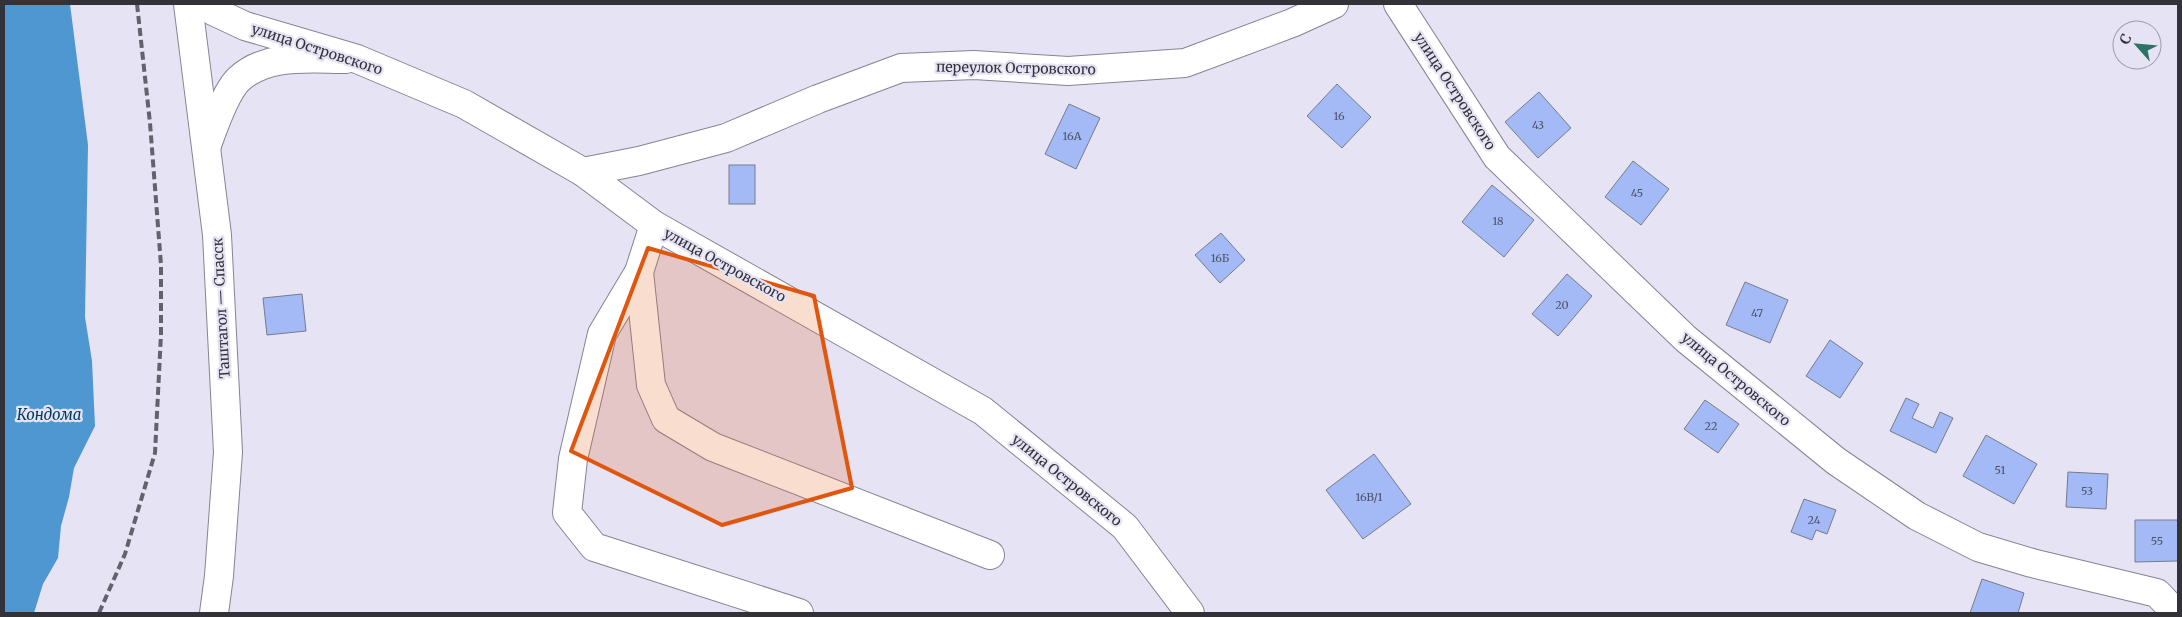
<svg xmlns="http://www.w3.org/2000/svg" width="2182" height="617" font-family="Merriweather,serif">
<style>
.water{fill:#4f97d1}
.building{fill:#a3baf7;stroke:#767c8a}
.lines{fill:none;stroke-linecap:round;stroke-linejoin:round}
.minor-casing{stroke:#868493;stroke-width:30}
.major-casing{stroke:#868493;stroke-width:30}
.minor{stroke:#fff;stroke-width:28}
.major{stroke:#fff;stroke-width:28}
.rail{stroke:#63616b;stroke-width:4;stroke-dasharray:8 4;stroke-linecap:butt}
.marked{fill:#df570e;fill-opacity:0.2;stroke:#df570e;stroke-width:4;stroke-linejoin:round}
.labels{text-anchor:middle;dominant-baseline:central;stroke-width:4.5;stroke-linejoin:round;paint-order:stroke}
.number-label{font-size:11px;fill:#4f5468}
.street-label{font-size:14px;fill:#333239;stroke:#e5e3f4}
.water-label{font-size:15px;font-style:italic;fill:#00385e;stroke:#e5e3f4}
</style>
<rect width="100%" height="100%" fill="#e5e3f4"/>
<path class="water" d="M4,4H70L88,145L85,317L92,361L95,426L74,468L69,497L61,526L58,558L43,584L34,613H4Z"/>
<g class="building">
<path d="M1337,84L1371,117L1342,148L1307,116Z"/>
<path d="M1539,92L1571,128L1538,158L1505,122Z"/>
<path d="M1069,104L1100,118L1076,169L1045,154Z"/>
<path d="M1633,161L1669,189L1641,225L1605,197Z"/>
<rect x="729" y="165" width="26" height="39"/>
<path d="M1492,185L1534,220L1504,257L1462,222Z"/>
<path d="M1221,233L1245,260L1220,283L1195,255Z"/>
<path d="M1567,274L1592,296L1558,336L1532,314Z"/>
<path d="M1745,282L1788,300L1770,343L1726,325Z"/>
<path d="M302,294L306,331L267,335L263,298Z"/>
<path d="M1830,340L1863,363L1840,398L1806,376Z"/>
<path d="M1906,398L1919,404L1912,418L1933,428L1940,412L1953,418L1936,453L1890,431Z"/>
<path d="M1705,400L1739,424L1718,453L1684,429Z"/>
<path d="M1986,435L2037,464L2014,504L1963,476Z"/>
<path d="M1374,454L1411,504L1363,539L1326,490Z"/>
<path d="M2068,472L2108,474L2106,509L2066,507Z"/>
<path d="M1804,499L1836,510L1827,534L1816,530L1812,540L1791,532Z"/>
<path d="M2135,520H2178V561L2135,562Z"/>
<path d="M1982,579L2024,593L2018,613H1970Z"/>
</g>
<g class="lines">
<defs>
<g id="minor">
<path d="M188,4L217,235L228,452L219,576L214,613"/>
<path d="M1398,4L1497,157L1686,339L1836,461L1917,516L1978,547L2032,563L2157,593L2176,613"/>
<path d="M207,145C213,128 226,91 239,79C267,53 310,59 346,59"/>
<path d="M583,172L639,161L726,138L818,99L901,68L974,65L1068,71L1185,63L1292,23L1334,4"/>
<path d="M654,225L639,272L602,334L573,459L567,513L594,547L799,613"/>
<path d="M639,272L651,385L666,419L713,447L990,555"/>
</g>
<path id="major" d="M204,4L213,11L245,26L357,59L464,104L583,172L654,225L983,411L1125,527L1190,613"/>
</defs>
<use href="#minor" class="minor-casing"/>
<use href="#major" class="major-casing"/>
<use href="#minor" class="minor"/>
<use href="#major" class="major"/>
<path class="rail" d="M99,613L125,554L155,453L161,334V265L150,123L137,4"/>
</g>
<path class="marked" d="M648,248L814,296L852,488L722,525L571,451Z"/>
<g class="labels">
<g class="number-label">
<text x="1339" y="116">16</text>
<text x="1538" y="125">43</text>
<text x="1072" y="136">16А</text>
<text x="1637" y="193">45</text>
<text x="1498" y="221">18</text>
<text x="1220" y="258">16Б</text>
<text x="1562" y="305">20</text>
<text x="1757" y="313">47</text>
<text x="1711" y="426">22</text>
<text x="2000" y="470">51</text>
<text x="2087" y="491">53</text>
<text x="1369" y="497">16В/1</text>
<text x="1814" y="520">24</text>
<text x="2157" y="541">55</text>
</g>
<g class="street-label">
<text transform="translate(317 49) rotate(18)">улица Островского</text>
<text transform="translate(1016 68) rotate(1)">переулок Островского</text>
<text transform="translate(1455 91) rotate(57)">улица Островского</text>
<text transform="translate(725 265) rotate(29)">улица Островского</text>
<text transform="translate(221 308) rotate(-93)">Таштагол — Спасск</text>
<text transform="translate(1736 379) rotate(40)">улица Островского</text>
<text transform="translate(1067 480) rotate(39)">улица Островского</text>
</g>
<g class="water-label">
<text x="49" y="414">Кондома</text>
</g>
</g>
<rect width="2182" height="617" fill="none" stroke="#333239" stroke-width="10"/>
<g transform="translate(2137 45) rotate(297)"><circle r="24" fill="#e5e3f4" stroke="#9e9ca9"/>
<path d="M0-4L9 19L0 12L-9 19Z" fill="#2e7263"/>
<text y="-8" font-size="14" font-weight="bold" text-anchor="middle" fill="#333239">С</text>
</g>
</svg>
